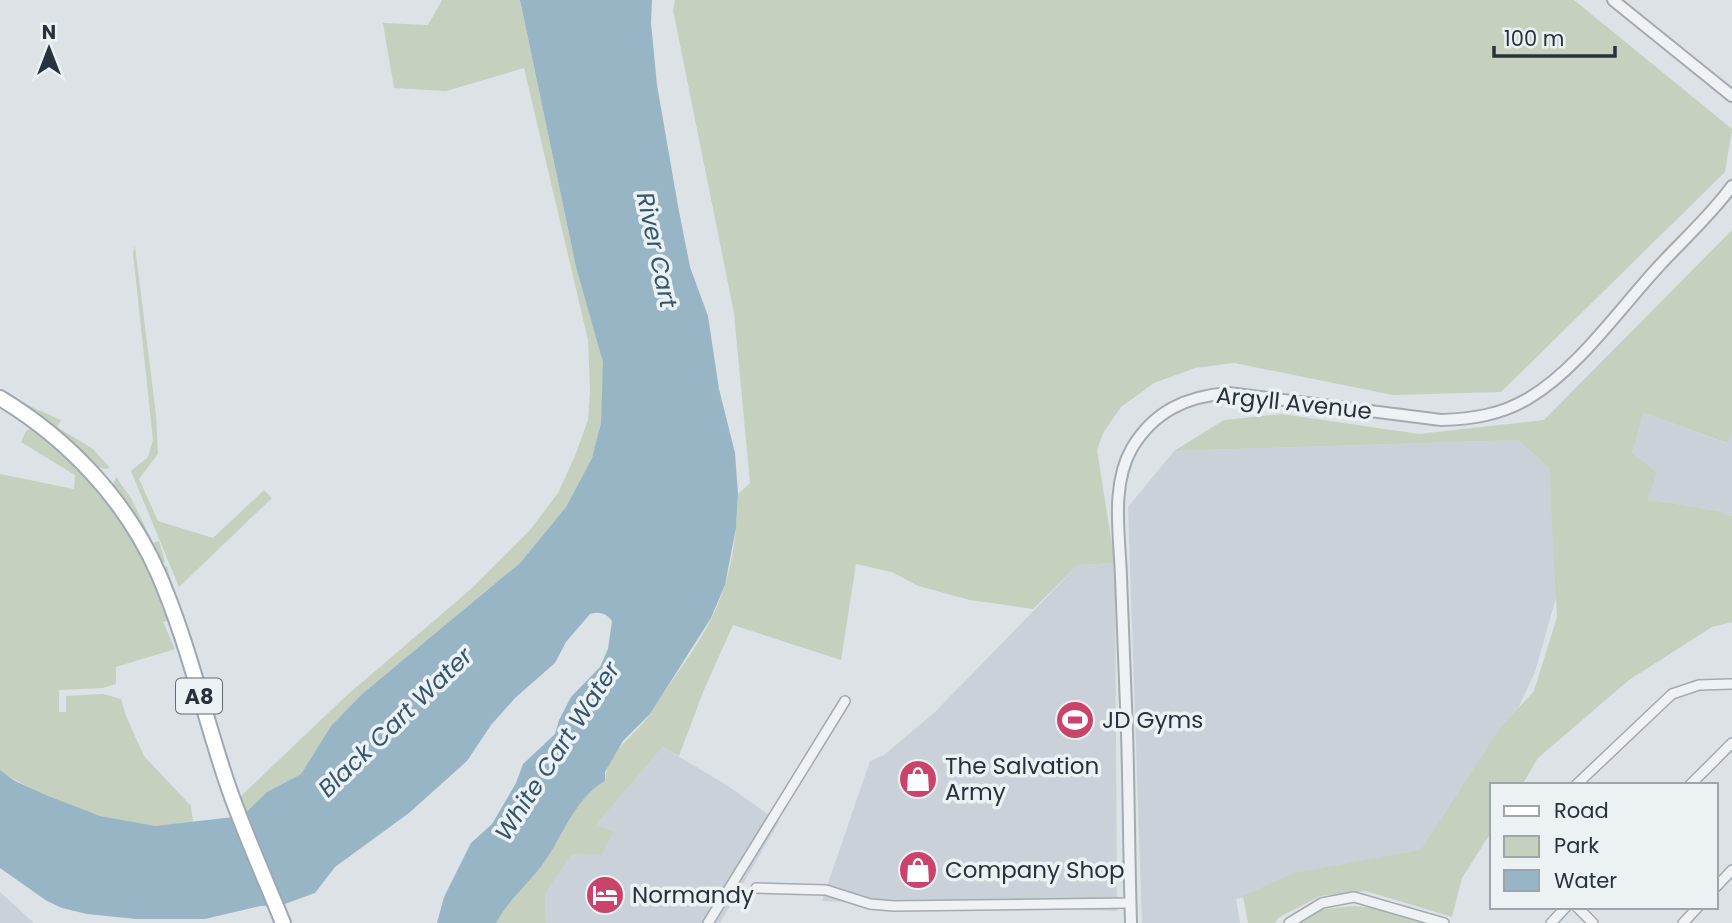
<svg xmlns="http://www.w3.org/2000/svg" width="1732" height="923" font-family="Poppins,sans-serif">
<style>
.built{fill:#cbd1d8}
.green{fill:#c5d0be}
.water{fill:#98b5c6}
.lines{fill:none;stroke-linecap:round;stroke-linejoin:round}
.minor-casing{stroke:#a3aab0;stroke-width:12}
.tertiary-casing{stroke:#a3aab0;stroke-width:14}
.primary-casing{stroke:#9ca8b2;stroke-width:18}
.minor{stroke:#eff2f5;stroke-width:9}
.tertiary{stroke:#eff2f5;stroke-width:10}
.primary{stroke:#fff;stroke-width:14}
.labels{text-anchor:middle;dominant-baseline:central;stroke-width:7;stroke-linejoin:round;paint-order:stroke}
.shield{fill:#ecf1f4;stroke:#626b73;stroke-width:2}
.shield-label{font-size:21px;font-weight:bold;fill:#27323c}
.street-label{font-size:23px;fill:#27323c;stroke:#ecf1f4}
.poi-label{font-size:23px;fill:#27323c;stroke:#ecf1f4;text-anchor:start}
.water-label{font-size:24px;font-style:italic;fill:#32566f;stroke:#ecf1f4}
</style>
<rect width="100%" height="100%" fill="#dde2e6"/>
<g class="built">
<path d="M1644,413L1726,443L1732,432V516L1718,511L1647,499L1632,453Z"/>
<path d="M1518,440L1549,468L1557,594L1535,672L1511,724L1425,860L1236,899L1240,923H1142L1128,507L1174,451Z"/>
<path d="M1115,563L1117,911L822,901L870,761L884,755L935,712L1078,565Z"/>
<path d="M663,747L728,786L779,822L720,923H546L545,894L570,855L581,853L594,827Z"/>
<path d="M0,892L34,923H0Z"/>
</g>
<g class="green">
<path d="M442,0H520L576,267L604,362L601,423L592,458L566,507L520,563L362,694L331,726L301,774L267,792L244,814L239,798L346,696L471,589L530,530L558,493L575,456L588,420L590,392L588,340L524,68L446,91L394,88L383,23L428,25Z"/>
<path d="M675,0H1574L1732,129L1725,172L1501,392L1393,395L1234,363L1195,368L1154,383L1121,407L1103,433L1097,450L1115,563L1078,565L1033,609L970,600L918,586L892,572L856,564L841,660L733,625L703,692L679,756L663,747L595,826L614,831L601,856L581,853L570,856L545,894L546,923H496C510,899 524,888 540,868C561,840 574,798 605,781C607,749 638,735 652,711C677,671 711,632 725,585C734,557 737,525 738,494L750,483L734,313L673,10Z"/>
<path d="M1732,230V432L1727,443L1644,413L1632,453L1657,473L1647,499L1718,511L1732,516V622L1712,627L1629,680L1538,758L1522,785H1492V831L1462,878L1452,917L1366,891L1320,896L1278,918L1275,923H1248L1243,896L1294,873L1421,850L1500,728L1534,691L1557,617L1549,468L1518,440L1174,451L1224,420L1282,414L1419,434L1544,420Z"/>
<path d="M135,246L156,415L158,454L139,479L158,521L213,538L264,490L272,498L179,587L131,471L148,457L153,440L133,253Z"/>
<path d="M16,400L61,420L57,427L93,449L110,468L104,469L92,464L57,431Z"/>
<path d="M33,427C46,436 58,448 69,460C119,507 144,557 170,620L163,622L175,649L116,667V684L103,688L59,690V712H66V696L103,694L121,699L126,716L144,756L191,806L193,822C181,823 168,826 155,826C112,825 34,795 0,770V474L74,489L75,475L21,442L26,431Z"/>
<path d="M116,477L131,498L153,543L159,541L165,562L162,563L163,567L167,566L181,614L114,489L113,485Z"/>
<path d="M1353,906L1375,908L1425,923H1294L1317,910Z"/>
</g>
<path class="water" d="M520,0H652L651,23L657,85L678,206L690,267L708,316L719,389L735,453L738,494L736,528L725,585L711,618L650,714L623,741L605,772V781C574,798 561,841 540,868C524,888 510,899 496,923H437L444,897L471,843L492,824L516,783L523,764L555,734L559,720L571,697L600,667L608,649L612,621C607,613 598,611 590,614L566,642L555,663L515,698L491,725L467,761L409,813L335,867L315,893L282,905L260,906L205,919H136L87,914L62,908L47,901L0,868V770L15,781L48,796L100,816L155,826L242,816L267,792L301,774L331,726L362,694L520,563L566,507L592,458L601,423L603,362L576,267Z"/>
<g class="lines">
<defs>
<g id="minor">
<path d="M1576,785L1672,694L1699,685L1732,684"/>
<path d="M1690,785L1732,743"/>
<path d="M1716,887L1732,870"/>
<path d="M756,888L826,890L870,904L894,906L1130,903"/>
<path d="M1577,907L1593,923"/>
<path d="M708,923L845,701"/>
<path d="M1289,923L1322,903L1354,897L1444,923"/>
<path d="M1551,923L1566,907"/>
<path d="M1683,923L1698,907"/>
</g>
<g id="tertiary">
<path d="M1613,0L1732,96"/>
<path d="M1131,923C1129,859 1129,796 1127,732C1125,681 1123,630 1121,578C1120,537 1110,486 1132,448C1154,411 1187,396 1229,393L1441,420C1472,419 1501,415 1529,398C1578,369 1620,308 1660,265C1684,239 1711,215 1732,186"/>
</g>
<path id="primary" d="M0,398C68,439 126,500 158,573C187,639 203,711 226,780C242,828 264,876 283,923"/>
</defs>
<use href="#minor" class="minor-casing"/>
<use href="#tertiary" class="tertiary-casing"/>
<use href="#primary" class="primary-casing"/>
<use href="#minor" class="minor"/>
<use href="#tertiary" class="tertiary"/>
<use href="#primary" class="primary"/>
</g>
<defs>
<symbol id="stadium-disc" viewBox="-11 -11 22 22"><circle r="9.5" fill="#ca436b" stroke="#ecf1f4"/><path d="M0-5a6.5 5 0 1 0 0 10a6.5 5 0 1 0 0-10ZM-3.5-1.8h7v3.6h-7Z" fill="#fff"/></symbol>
<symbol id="shop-disc" viewBox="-11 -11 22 22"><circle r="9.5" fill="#ca436b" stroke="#ecf1f4"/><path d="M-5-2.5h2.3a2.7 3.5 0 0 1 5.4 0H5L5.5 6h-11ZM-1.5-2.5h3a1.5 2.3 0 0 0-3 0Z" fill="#fff"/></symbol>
<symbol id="hotel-disc" viewBox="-11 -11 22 22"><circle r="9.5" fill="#ca436b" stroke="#ecf1f4"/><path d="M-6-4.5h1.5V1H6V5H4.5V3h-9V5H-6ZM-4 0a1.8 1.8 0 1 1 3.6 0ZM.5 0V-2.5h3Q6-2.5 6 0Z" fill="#fff"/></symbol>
</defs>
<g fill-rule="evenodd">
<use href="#stadium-disc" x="1053" y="698" width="44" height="44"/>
<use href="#shop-disc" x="896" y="757" width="44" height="44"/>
<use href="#shop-disc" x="896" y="848" width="44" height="44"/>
<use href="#hotel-disc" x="583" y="873" width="44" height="44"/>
</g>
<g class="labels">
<rect class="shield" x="176" y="678.5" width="46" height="35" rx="5"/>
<g class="shield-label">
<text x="199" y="696">A8</text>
</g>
<g class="street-label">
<text transform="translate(1294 403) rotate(6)">Argyll Avenue</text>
</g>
<g class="poi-label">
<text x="1102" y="720">JD Gyms</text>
<text x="945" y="766">The Salvation<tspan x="945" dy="26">Army</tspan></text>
<text x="945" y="870">Company Shop</text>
<text x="632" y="895">Normandy</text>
</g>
<g class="water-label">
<text transform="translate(657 250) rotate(78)">River Cart</text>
<text transform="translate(395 722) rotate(-44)">Black Cart Water</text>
<text transform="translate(557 751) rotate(-57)">White Cart Water</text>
</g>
</g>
<rect x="1490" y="783" width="228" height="126" fill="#ecf1f4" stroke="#9da5aa" stroke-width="2"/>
<rect x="1504" y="806" width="35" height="10" fill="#ffffff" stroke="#9da5aa" stroke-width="2"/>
<text x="1554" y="818" font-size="21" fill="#27323c">Road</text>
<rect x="1504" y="836" width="35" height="21" fill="#c5d0be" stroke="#9da5aa" stroke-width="2"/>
<text x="1554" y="853" font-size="21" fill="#27323c">Park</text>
<rect x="1504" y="870" width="35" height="21" fill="#98b5c6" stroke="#9da5aa" stroke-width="2"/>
<text x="1554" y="888" font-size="21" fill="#27323c">Water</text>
<g transform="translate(49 49)" stroke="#ecf1f4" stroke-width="5" paint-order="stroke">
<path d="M0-5L12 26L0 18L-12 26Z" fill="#27323c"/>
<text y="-10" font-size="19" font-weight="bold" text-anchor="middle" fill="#27323c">N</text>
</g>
<path d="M1494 46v10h121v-10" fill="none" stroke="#27323c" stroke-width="3.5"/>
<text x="1504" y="46" font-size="21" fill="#27323c" stroke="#ecf1f4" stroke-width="5" paint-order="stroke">100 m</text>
</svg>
